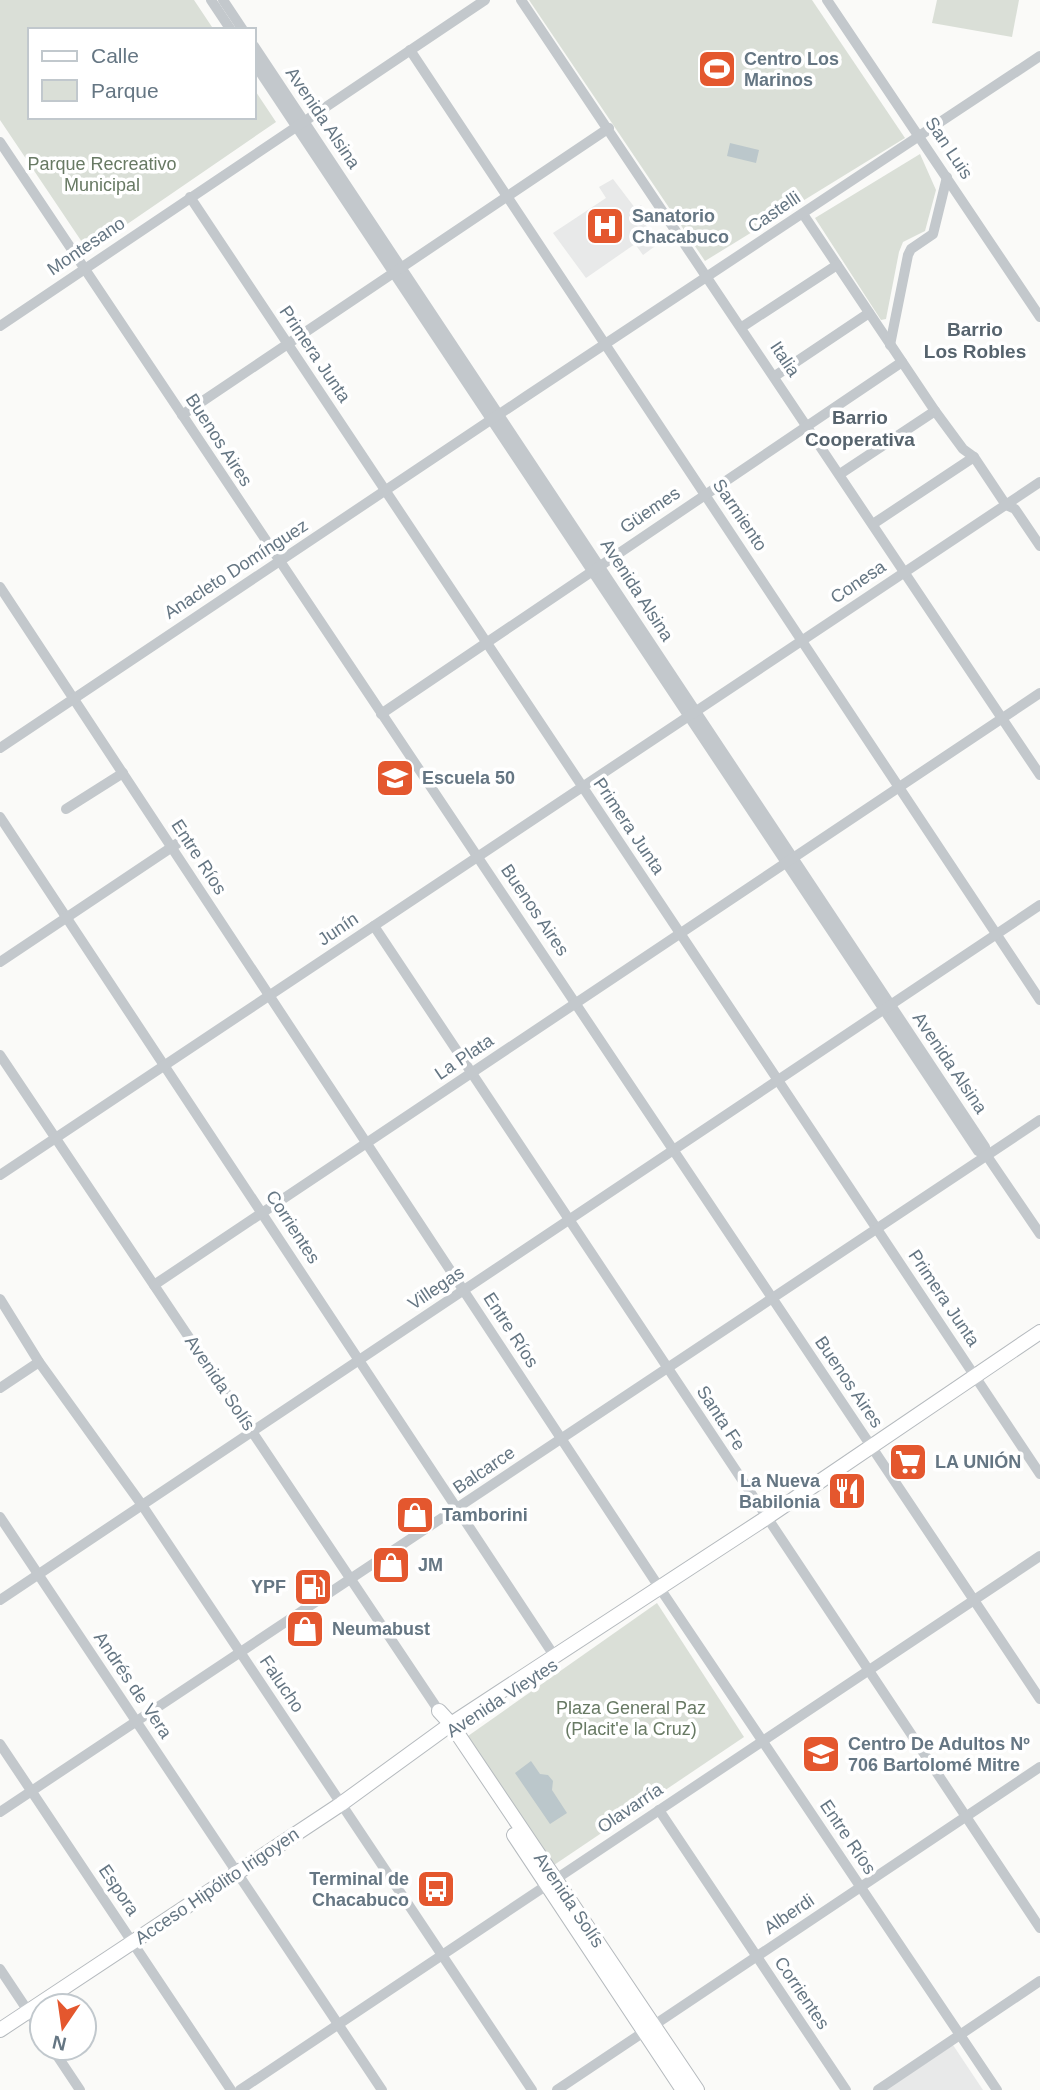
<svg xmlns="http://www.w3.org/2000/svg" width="1040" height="2090" font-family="Arial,sans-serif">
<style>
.built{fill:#e8e9e9}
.park{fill:#dadfd7}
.water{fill:#bbc7cb}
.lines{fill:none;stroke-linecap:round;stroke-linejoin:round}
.major-casing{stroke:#b5babe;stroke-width:16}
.minor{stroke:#c3c8cc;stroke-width:10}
.major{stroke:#fff;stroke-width:14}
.labels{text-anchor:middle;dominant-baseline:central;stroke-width:7;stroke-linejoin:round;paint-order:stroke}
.poi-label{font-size:18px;font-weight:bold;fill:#657683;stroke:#fff;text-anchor:start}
.street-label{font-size:18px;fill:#657683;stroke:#fff}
.park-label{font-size:18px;fill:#687a64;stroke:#fff}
.neighbourhood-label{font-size:19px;font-weight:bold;fill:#57646e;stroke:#fff}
</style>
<rect width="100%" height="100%" fill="#fafaf8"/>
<g class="built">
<path d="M613,179L635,208L641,205L647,215L642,219L658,244L643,255L635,244L586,278L553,233L606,198L599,187Z"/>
<path d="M953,2045L983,2090H886Z"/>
</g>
<g class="park">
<path d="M0,0H194L214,30H30V117H254V89L276,122L88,251L0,120Z"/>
<path d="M529,0H812L905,138L705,261Z"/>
<path d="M937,0H1019L1012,37L932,23Z"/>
<path d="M920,154L936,190L925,231L903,242L899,252L886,319L881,320L815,218Z"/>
<path d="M657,1603L744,1737L554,1865L468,1736Z"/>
</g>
<g class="water">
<path d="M730,143L759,150L756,163L727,156Z"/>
<path d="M531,1761L540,1774L548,1775L553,1781L552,1790L567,1813L550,1824L515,1773Z"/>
</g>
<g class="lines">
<defs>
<g id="major">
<path d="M439,1711L451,1724L697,2090"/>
<path d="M514,1835L683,2090"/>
<path d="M0,2030L341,1804L451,1724L766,1518L1040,1332"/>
</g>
</defs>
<use href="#major" class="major-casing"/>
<g class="minor">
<path d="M211,0L231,30"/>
<path d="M223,0L243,30"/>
<path d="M521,0L1040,775"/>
<path d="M827,0L1040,317"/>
<path d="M254,46L985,1147L987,1156L978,1151L254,63"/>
<path d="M410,50L1040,1000"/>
<path d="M0,142L1040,1699"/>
<path d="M190,197L1040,1474"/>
<path d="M803,214L935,411L963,449L974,457L1006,505L1015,509L1040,546"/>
<path d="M0,326L485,0"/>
<path d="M742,327L837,265"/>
<path d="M890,345L908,255L911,249L933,234L947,177"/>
<path d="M775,376L869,313"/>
<path d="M182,415L609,128"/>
<path d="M840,474L935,411"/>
<path d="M873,524L974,457"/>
<path d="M0,587L659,1587L997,2090"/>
<path d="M381,714L902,362"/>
<path d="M0,748C345,515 693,286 1040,56"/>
<path d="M66,809L123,773"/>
<path d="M0,817L555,1657"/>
<path d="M374,926L1040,1928"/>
<path d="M0,962L178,843"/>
<path d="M0,1055L439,1711"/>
<path d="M987,1156L1040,1234"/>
<path d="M0,1175L1040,482"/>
<path d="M154,1285L1040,693"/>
<path d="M0,1299L39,1362L142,1505L532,2090"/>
<path d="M0,1388L39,1362"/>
<path d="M0,1517L382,2090"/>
<path d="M0,1600L1040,905"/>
<path d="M0,1744L231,2090"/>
<path d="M659,1810L846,2090"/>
<path d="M0,1812L1040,1120"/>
<path d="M0,1969L42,2032"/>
<path d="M52,2048L80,2090"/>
<path d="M240,2090L1040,1556"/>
<path d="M557,2090L1040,1767"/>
<path d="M878,2090L1040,1981"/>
</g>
<use href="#major" class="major"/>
</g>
<defs>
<symbol id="stadium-square" viewBox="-11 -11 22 22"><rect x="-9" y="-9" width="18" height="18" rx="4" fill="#e4572e" stroke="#fff"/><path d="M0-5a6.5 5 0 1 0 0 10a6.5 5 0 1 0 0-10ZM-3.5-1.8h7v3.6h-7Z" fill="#fff"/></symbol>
<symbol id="hospital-square" viewBox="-11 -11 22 22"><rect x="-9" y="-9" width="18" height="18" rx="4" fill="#e4572e" stroke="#fff"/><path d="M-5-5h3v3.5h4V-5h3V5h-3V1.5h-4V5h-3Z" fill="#fff"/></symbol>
<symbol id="school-square" viewBox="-11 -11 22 22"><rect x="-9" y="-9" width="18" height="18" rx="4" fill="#e4572e" stroke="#fff"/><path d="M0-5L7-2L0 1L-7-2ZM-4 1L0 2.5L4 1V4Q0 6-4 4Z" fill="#fff"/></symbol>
<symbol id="supermarket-square" viewBox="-11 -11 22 22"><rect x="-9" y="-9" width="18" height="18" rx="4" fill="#e4572e" stroke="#fff"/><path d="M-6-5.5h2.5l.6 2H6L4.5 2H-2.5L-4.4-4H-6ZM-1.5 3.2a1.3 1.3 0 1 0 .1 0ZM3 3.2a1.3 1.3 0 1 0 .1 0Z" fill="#fff"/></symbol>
<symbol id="restaurant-square" viewBox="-11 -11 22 22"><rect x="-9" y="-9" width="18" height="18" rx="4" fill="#e4572e" stroke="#fff"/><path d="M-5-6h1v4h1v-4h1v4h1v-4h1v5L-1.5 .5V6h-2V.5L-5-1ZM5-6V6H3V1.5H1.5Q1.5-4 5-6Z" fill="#fff"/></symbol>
<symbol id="shop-square" viewBox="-11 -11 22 22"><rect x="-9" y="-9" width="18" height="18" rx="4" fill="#e4572e" stroke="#fff"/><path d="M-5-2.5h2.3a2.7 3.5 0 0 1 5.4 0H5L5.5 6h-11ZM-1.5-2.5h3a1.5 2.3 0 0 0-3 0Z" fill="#fff"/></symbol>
<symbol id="fuel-square" viewBox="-11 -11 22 22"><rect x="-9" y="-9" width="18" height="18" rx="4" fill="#e4572e" stroke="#fff"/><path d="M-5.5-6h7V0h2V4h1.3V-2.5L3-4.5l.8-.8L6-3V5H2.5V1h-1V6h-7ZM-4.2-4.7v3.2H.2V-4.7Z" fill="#fff"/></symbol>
<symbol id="bus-square" viewBox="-11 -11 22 22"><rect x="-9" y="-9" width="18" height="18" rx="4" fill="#e4572e" stroke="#fff"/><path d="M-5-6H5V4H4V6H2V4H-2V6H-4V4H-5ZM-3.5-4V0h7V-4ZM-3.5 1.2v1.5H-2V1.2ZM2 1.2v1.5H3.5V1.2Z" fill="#fff"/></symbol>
</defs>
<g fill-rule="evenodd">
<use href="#stadium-square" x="695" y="47" width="44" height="44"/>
<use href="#hospital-square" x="583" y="204" width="44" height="44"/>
<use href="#school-square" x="373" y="756" width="44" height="44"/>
<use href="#supermarket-square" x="886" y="1440" width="44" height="44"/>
<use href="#restaurant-square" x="825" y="1469" width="44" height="44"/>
<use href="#shop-square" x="393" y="1493" width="44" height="44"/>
<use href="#shop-square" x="369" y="1543" width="44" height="44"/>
<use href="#fuel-square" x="291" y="1565" width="44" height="44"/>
<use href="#shop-square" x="283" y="1607" width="44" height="44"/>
<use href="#school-square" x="799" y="1732" width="44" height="44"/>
<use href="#bus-square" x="414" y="1867" width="44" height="44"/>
</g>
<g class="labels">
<g class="poi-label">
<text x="744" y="59">Centro Los<tspan x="744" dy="21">Marinos</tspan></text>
<text x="632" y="216">Sanatorio<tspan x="632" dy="21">Chacabuco</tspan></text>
<text x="422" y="778">Escuela 50</text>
<text x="935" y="1462">LA UNIÓN</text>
<text x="820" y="1481" text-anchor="end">La Nueva<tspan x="820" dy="21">Babilonia</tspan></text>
<text x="442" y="1515">Tamborini</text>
<text x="418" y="1565">JM</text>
<text x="286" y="1587" text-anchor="end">YPF</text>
<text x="332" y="1629">Neumabust</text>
<text x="848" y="1744">Centro De Adultos Nº<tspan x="848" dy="21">706 Bartolomé Mitre</tspan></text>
<text x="409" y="1879" text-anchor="end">Terminal de<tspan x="409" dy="21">Chacabuco</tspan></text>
</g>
<g class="street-label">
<text transform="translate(323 118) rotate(56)">Avenida Alsina</text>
<text transform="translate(949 148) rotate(56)">San Luis</text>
<text transform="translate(774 212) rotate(-34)">Castelli</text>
<text transform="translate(86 246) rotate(-34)">Montesano</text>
<text transform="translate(315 354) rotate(56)">Primera Junta</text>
<text transform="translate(785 359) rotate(56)">Italia</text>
<text transform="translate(219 440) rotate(57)">Buenos Aires</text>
<text transform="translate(650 510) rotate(-34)">Güemes</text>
<text transform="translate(740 515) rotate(56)">Sarmiento</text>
<text transform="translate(236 569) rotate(-33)">Anacleto Domínguez</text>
<text transform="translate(858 582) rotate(-34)">Conesa</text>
<text transform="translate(637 590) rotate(57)">Avenida Alsina</text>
<text transform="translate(629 826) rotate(56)">Primera Junta</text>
<text transform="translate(199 857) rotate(57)">Entre Ríos</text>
<text transform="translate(535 910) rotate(56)">Buenos Aires</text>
<text transform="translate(338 929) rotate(-34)">Junín</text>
<text transform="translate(464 1057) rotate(-34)">La Plata</text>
<text transform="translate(950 1063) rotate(56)">Avenida Alsina</text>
<text transform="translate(293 1227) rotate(57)">Corrientes</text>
<text transform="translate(436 1288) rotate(-34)">Villegas</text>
<text transform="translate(944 1298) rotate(56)">Primera Junta</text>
<text transform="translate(511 1330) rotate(57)">Entre Ríos</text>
<text transform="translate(849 1382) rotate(56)">Buenos Aires</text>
<text transform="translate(220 1383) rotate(56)">Avenida Solís</text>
<text transform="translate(721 1418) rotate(57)">Santa Fe</text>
<text transform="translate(484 1470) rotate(-34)">Balcarce</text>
<text transform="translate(282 1684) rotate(56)">Falucho</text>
<text transform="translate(133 1685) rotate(56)">Andrés de Vera</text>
<text transform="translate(502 1698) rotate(-33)">Avenida Vieytes</text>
<text transform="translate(630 1808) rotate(-34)">Olavarría</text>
<text transform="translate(848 1837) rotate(56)">Entre Ríos</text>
<text transform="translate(217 1886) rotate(-34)">Acceso Hipólito Irigoyen</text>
<text transform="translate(119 1890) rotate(56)">Espora</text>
<text transform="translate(569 1900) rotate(56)">Avenida Solís</text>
<text transform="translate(789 1914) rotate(-34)">Alberdi</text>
<text transform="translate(802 1993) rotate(56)">Corrientes</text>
</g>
<g class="park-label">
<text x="102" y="164">Parque Recreativo<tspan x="102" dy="21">Municipal</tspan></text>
<text x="631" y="1708">Plaza General Paz<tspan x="631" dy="21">(Placit'e la Cruz)</tspan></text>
</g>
<g class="neighbourhood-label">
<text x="975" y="329">Barrio<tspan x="975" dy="22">Los Robles</tspan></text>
<text x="860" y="417">Barrio<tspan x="860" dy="22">Cooperativa</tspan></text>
</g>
</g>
<rect x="28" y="28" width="228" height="91" fill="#ffffff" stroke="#c1c8cd" stroke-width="2"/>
<rect x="42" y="51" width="35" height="10" fill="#ffffff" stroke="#c1c8cd" stroke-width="2"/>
<text x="91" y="63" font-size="21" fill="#657683">Calle</text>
<rect x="42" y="80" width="35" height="21" fill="#dadfd7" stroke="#c1c8cd" stroke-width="2"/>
<text x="91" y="98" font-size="21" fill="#657683">Parque</text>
<g transform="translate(63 2027) rotate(193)"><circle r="33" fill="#ffffff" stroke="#c1c8cd" stroke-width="2"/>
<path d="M0-5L12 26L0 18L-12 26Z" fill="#e4572e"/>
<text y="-10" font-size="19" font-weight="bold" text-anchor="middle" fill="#657683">N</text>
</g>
</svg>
